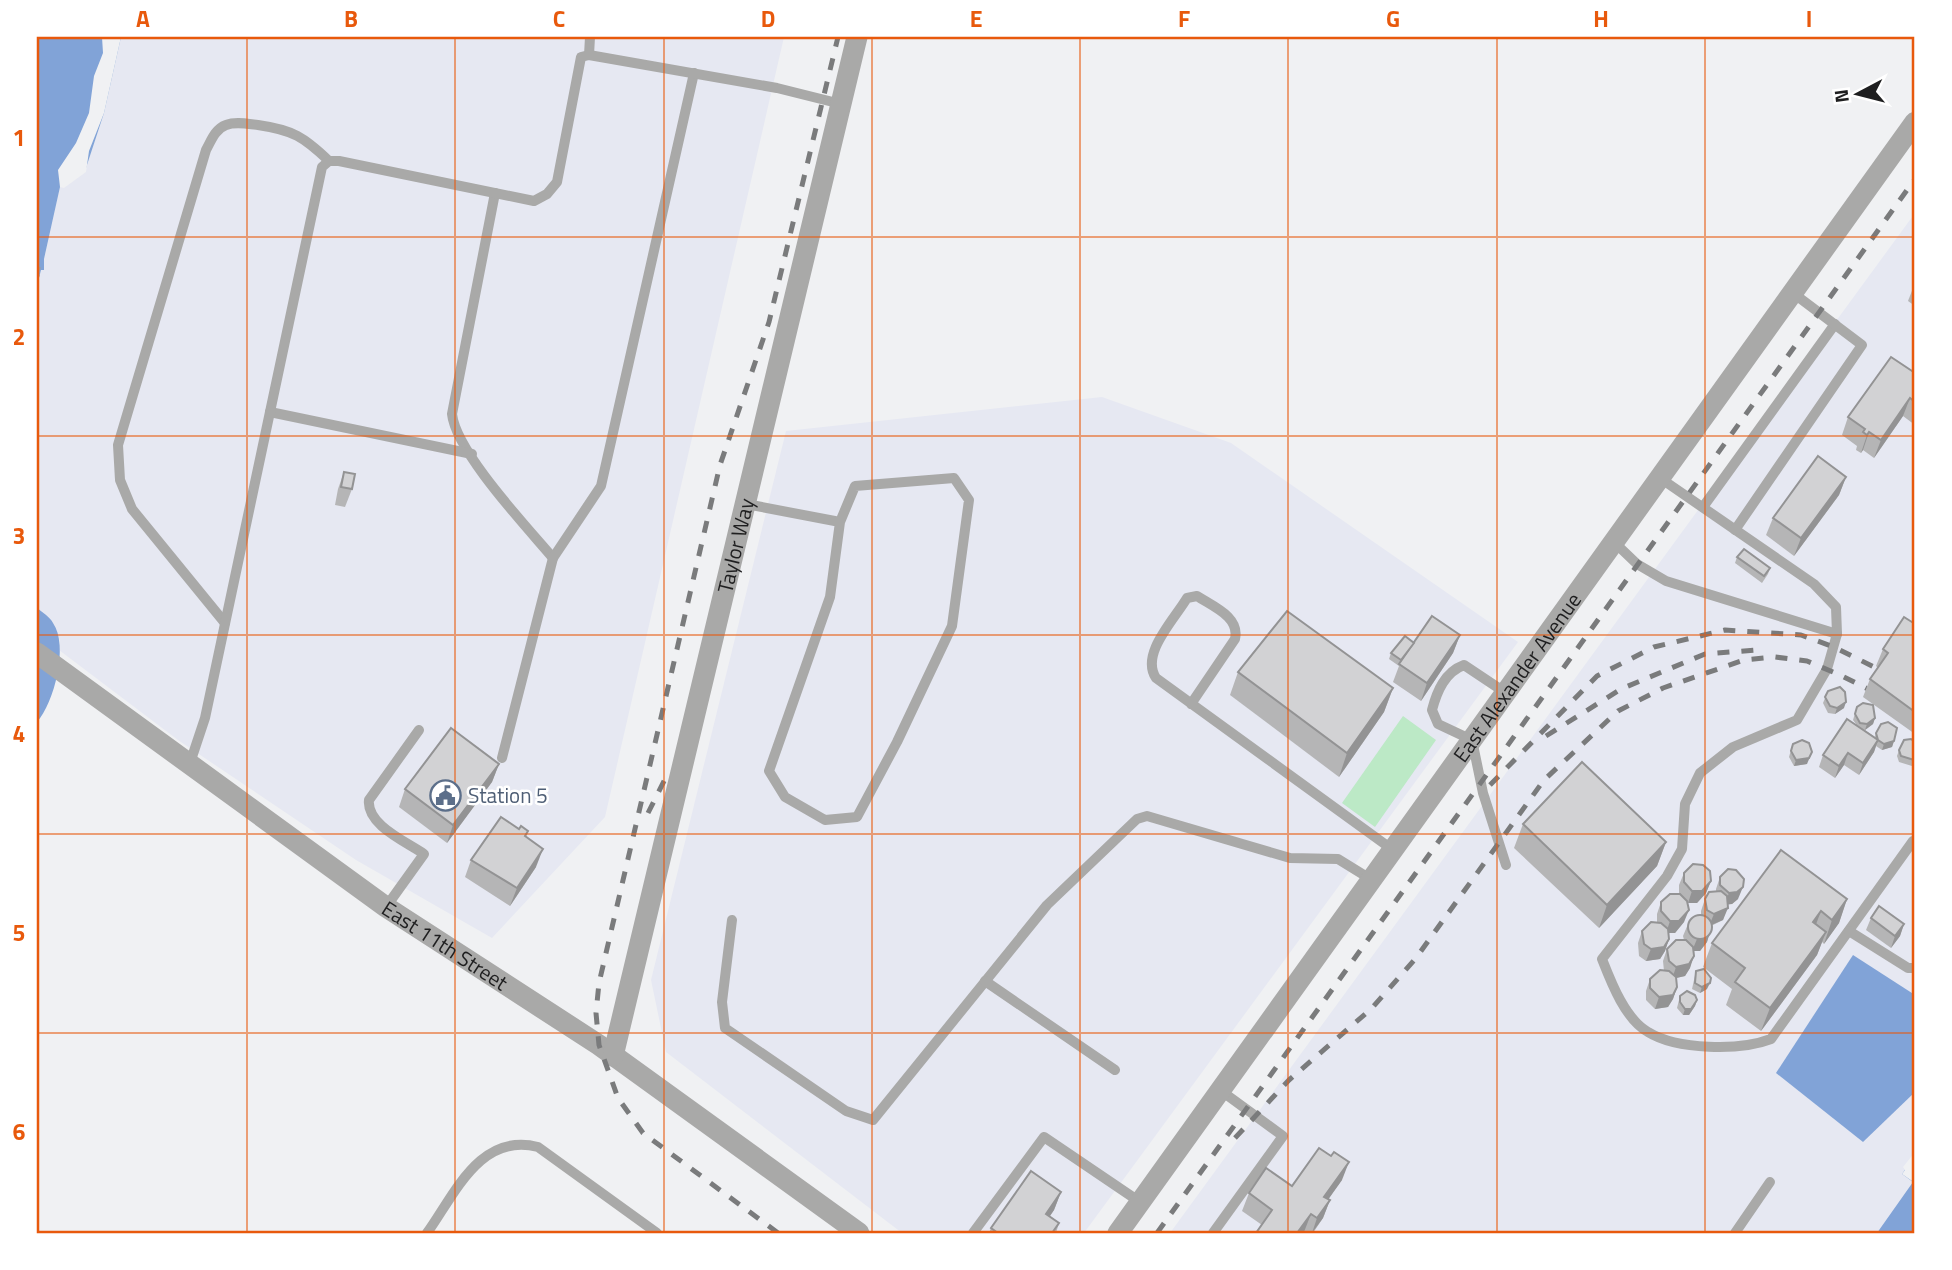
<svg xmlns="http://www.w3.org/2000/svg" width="1952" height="1270" font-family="'Titillium Web',sans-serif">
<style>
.built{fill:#e6e8f2}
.green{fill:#bce9c6}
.water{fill:#81a3d7}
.pier{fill:#f0f1f3}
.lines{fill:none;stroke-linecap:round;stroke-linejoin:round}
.path{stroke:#9fa0a1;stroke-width:3.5;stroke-dasharray:3.5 5;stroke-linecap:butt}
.service{stroke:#a9a9a8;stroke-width:10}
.tertiary{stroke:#a9a9a8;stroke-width:21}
.rail{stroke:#7a7b7c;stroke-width:5;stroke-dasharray:12 12;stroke-linecap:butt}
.wall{fill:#b5b5b6}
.shaded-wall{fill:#939394}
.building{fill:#d2d2d4;stroke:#939394;stroke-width:2}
.grid{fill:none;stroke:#e8590c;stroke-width:2;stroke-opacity:0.55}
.labels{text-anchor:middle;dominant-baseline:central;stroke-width:5;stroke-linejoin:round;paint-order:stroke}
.street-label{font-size:21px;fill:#1f1f20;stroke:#fff}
.service-label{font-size:21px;fill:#4e5e75;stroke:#fff;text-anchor:start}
.neatline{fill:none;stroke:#e8590c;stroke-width:2.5}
.grid-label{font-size:23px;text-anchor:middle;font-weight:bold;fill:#e8590c}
</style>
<rect width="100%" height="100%" fill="#f0f1f3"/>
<g class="built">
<path d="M121,37H784L605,817L492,938L356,860L178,740L59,650L60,640L37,608V286L41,269H44V259L60,187L86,168L104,113Z"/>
<path d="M1915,213V1155L1902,1174L1913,1182L1911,1233H1170Z"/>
<path d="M1102,397L1231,443L1518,642L1084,1233H902L666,1052L651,980L786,431Z"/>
</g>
<path class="green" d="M1403,716L1436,740L1375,827L1342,803Z"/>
<g class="water">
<path d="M37,37H121L104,113L86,168L60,187L44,259V270H41L37,286Z"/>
<path d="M37,608C42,612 50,617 53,623C69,646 54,703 37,722Z"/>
<path d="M1853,955L1915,995V1092L1863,1142L1776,1073Z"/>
<path d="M1915,1155V1233H1877L1913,1182L1902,1174Z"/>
</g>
<g class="pier">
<path d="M102,37H121L104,113L89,151L86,172L64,188L60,187L58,170L76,143L89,113L94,76L103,53Z"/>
<path d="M1915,1152V1183L1902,1174L1905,1170L1903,1167Z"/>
</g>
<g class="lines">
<g class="path">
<path d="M37,268L41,269"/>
<path d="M37,276L39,277"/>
<path d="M37,285V286"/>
</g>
<g class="service">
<path d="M589,55L590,37"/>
<path d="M495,193L452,414C456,452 527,527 553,558"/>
<path d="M270,412L472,454"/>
<path d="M1660,478L1814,584L1836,607L1837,634L1827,669L1797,720L1733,747L1700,773L1685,804L1682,849L1667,876L1602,959C1611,982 1625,1019 1648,1032C1677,1050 1740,1051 1771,1039L1913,841L1915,843"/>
<path d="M746,504L840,522L830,597L769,771L785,797L825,820L857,817L897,742L952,626L969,500L954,478L855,486L840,522"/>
<path d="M1703,507L1835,324"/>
<path d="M1735,530L1862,345L1793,293"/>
<path d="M1614,542L1637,564L1666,581L1837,634"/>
<path d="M225,623L132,509L120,480L118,445L206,150C211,141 215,129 226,125C236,121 248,124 258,125C293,130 304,137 329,161"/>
<path d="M1506,693L1464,665C1445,672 1437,691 1432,710L1438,724L1472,740L1483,793L1506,865"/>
<path d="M1191,704L1235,639C1240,617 1214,607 1197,596L1187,598C1174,620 1140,654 1156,678L1393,850"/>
<path d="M502,758L553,558L601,486L694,73"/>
<path d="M189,766L205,718L322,167L329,161H339L534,201L547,194L557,182L581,57L589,55L777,88L841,104"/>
<path d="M386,907L424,854C407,842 366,825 369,800L419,730"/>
<path d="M732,920L722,1002L725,1028L846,1111L873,1120L1047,905L1137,819L1147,816L1290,858L1338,859L1372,880"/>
<path d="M1849,931L1908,968H1915"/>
<path d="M985,981L1115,1070"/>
<path d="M427,1233C455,1194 480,1132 538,1147L657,1233"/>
<path d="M973,1233L1044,1137L1140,1202"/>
<path d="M1213,1233L1283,1136L1220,1090"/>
<path d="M1735,1233L1770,1182"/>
</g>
<g class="tertiary">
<path id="s1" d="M37,653L386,907L599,1045L859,1233"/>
<path id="s2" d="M613,1056L857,37"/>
<path id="s3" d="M1118,1233L1915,122"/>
</g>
<g class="rail">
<path d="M1546,736L1621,689L1705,654L1756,650"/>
<path d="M1490,785L1597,676L1654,647L1725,630L1801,635L1834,647L1876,668L1915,697"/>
<path d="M648,813L667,775"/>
<path d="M1235,1138L1289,1080L1371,1009L1416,958L1544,780L1618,711L1663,688L1744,660L1775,657L1807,661L1840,675L1874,692L1915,722"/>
<path d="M778,1233L643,1133L618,1098L599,1045L596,1013L599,983L720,465L769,322L838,37"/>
<path d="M1157,1233L1915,179"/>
</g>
</g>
<g class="wall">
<path d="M1915,283V306L1908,301Z"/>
<path d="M1915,373V425L1903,416L1874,458L1863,450L1861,453L1856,450L1857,446L1842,435L1848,417Z"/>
<path d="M344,472L352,489L345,507L335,505L338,489Z"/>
<path d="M1846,477L1839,495L1794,556L1766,535L1773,518Z"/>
<path d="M1737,557L1770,568L1768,574L1762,583L1735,563Z"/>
<path d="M1915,624V734L1863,697L1870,679L1878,668L1876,666L1883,649Z"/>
<path d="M1460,635L1453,653L1421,701L1393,682L1399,666L1389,659L1391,653L1414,643Z"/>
<path d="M1238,672L1393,688L1384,712L1339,777L1230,695Z"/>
<path d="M1828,691L1844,708L1835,714L1828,713L1823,703Z"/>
<path d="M1857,707L1875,718L1873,724L1865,730L1875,737L1876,733L1894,741L1892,747L1882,750L1876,746L1874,752L1859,775L1844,765L1835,778L1819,767L1823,755L1856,724L1853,720Z"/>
<path d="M1915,742V763L1912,766L1899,762L1897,756L1899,750Z"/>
<path d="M1791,750L1807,764L1794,766L1789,757Z"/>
<path d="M499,764L492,782L447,843L399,807L405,789Z"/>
<path d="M1523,824L1666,842L1657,866L1599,928L1514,848Z"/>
<path d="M519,829L528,831L526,837L536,867L510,906L465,877L471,860Z"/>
<path d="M1684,873L1711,881L1706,893L1697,903L1687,902L1684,922L1675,933H1668L1669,939L1665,951L1660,959L1646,961L1639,956L1638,943L1642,931L1657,923V914L1661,902L1679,894V885Z"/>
<path d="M1720,877L1738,899L1732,904H1727L1723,920L1711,926L1707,942L1700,951H1693L1690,968L1685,976L1676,978L1677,987L1673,999L1668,1007L1655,1009L1646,1000V991L1650,979L1664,971L1663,961L1667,949L1684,940L1683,936L1688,924L1701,916V911L1705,899L1716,892V889Z"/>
<path d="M1847,899L1839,923L1824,944L1822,942L1817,955L1761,1031L1726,1005L1732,989L1703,967L1712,943Z"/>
<path d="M1871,918L1904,924L1900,936L1891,948L1866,930Z"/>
<path d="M1696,971L1707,989L1700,993L1692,989Z"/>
<path d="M1680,996L1697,1000L1695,1006L1689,1015H1683L1677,1008Z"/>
<path d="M1342,1180L1328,1199L1330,1200L1323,1218L1313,1233H1307L1304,1232L1262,1225L1242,1211L1249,1193Z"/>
<path d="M1061,1192L1054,1210L1050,1216L1059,1223L1056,1233H989L991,1228Z"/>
</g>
<g class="shaded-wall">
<path d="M1910,398L1903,416L1874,458L1881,440Z"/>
<path d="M1869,432L1863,450L1861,453L1867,435Z"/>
<path d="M1846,477L1839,495L1794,556L1801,538Z"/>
<path d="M1460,635L1453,653L1421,701L1427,683Z"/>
<path d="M1393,688L1384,712L1339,777L1347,753Z"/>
<path d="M1846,702L1844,708L1835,714L1837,708Z"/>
<path d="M1875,718L1873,724L1865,730L1867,724Z"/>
<path d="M1878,740L1874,752L1859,775L1863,763Z"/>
<path d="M1894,741L1892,747L1882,750L1884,744Z"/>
<path d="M1812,752L1807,764L1794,766L1796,760Z"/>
<path d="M1848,753L1844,765L1835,778L1839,766Z"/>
<path d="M499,764L492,782L447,843L453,825Z"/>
<path d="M1666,842L1657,866L1599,928L1607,905Z"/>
<path d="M543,849L536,867L510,906L517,888Z"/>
<path d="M1711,881L1706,893L1697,903H1688L1692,891Z"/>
<path d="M1743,887L1738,899L1732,904L1724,905L1729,893Z"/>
<path d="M1847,899L1839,923L1824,944L1832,920Z"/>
<path d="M1728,908L1723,920L1709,926L1714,914Z"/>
<path d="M1689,910L1684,922L1675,933H1666L1670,921Z"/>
<path d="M1821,911L1812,935L1813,922Z"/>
<path d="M1904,924L1900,936L1891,948L1895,936Z"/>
<path d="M1711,929L1707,942L1700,951H1692L1697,939Z"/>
<path d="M1826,932L1817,955L1761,1031L1770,1008Z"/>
<path d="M1669,939L1665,951L1660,959L1646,961L1651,949Z"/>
<path d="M1694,956L1690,968L1685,976L1672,979L1676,967Z"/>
<path d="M1710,983L1707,989L1700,993L1702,987Z"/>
<path d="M1677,987L1673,999L1668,1007L1655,1009L1659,997Z"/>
<path d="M1697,1000L1695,1006L1689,1015H1683L1685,1009Z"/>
<path d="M1349,1162L1342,1180L1318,1214L1324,1197Z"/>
<path d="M1061,1192L1054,1210L1039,1232L1046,1214Z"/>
<path d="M1330,1200L1323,1218L1312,1233L1317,1218Z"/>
<path d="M1311,1214L1304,1232L1303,1233H1297Z"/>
</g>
<g class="building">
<path d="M1891,357L1915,373V402L1910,398L1881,440L1869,432L1867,435L1863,432L1865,429L1848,417Z"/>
<path d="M1818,456L1846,477L1801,538L1773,518Z"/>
<path d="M344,472L355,474L352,489L341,487Z"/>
<path d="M1744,549L1770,568L1764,576L1737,557Z"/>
<path d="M1287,611L1393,688L1347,753L1238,672Z"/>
<path d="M1432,616L1460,635L1427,683L1399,664Z"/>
<path d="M1904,617L1915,624V712L1870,679L1888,653L1883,649Z"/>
<path d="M1405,636L1414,643L1401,660L1391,653Z"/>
<path d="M1840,687L1845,692L1846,702L1837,708L1830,706L1825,697L1828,691Z"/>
<path d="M1863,703L1873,705L1875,718L1867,724L1860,723L1855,714L1857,707Z"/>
<path d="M1847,719L1878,740L1863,763L1848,753L1839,766L1823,755Z"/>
<path d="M1888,722L1897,728L1894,741L1884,744L1878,740L1876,733L1881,724Z"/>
<path d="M451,728L499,764L453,825L405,789Z"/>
<path d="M1911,739L1915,742V758L1914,760L1901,756L1899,750L1904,740Z"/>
<path d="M1802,740L1809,743L1812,752L1809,758L1796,760L1791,751L1793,744Z"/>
<path d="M1582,762L1666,842L1607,905L1523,824Z"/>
<path d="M501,817L519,829L521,826L528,831L525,836L543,849L517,888L471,860Z"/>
<path d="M1781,850L1847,899L1832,920L1821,911L1813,922L1826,932L1770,1008L1735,982L1745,968L1712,943Z"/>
<path d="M1693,864L1703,865L1710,871L1711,881L1702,891H1692L1684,882V873Z"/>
<path d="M1728,869L1736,870L1744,879L1743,887L1737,892L1729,893L1720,885V877Z"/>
<path d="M1721,891L1727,896L1728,908L1714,914L1707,910L1705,899L1709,892Z"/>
<path d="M1670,894H1680L1687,901L1689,910L1679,921H1670L1661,911V902Z"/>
<path d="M1879,906L1904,924L1895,936L1871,918Z"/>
<circle cx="1700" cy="927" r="12"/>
<path d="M1651,922L1661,923L1668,929L1669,939L1664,947L1651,949L1644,944L1642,931Z"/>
<path d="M1676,940H1686L1693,947L1694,956L1689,964L1676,967L1669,961L1667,949Z"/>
<path d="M1704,969L1711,978L1710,983L1702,987L1695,983L1696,971Z"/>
<path d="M1660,970L1669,971L1676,977L1677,987L1673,995L1659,997L1650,988V979Z"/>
<path d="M1687,991L1695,995L1697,1000L1691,1009H1685L1680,1002V996Z"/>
<path d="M1319,1148L1331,1156L1334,1152L1349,1162L1324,1197L1330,1200L1317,1218L1311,1214L1297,1233H1256L1272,1210L1249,1193L1266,1168L1292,1186Z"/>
<path d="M1031,1171L1061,1192L1046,1214L1059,1223L1052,1233H998L991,1228Z"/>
</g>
<path class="grid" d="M247,37V1233M455,37V1233M664,37V1233M872,37V1233M1080,37V1233M1288,37V1233M1497,37V1233M1705,37V1233M37,237H1915M37,436H1915M37,635H1915M37,834H1915M37,1033H1915"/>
<defs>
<symbol id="civic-ring" viewBox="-11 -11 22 22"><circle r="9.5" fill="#fff" stroke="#5c6f8a" stroke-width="1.5"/><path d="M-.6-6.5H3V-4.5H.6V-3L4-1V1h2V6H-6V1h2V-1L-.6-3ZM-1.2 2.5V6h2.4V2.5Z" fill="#5c6f8a"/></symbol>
</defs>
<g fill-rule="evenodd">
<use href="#civic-ring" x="428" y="778" width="35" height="35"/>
</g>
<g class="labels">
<g class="street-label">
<text stroke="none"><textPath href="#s2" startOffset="525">Taylor Way</textPath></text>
<text stroke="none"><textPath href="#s3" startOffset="684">East Alexander Avenue</textPath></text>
<text stroke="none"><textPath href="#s1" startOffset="502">East 11th Street</textPath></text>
</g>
<g class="service-label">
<text x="468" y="795">Station 5</text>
</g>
</g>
<rect width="1952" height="1270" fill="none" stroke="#ffffff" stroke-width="77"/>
<g transform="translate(1858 94) rotate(263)" stroke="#ffffff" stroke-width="5" paint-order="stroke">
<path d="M0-5L12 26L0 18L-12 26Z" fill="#1f1f20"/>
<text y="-10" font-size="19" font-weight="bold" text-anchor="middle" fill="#1f1f20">N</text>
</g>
<rect x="38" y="38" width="1875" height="1194" class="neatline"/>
<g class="grid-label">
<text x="143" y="27">A</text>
<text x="351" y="27">B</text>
<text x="559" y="27">C</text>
<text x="768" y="27">D</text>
<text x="976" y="27">E</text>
<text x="1184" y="27">F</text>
<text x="1393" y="27">G</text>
<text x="1601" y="27">H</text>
<text x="1809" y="27">I</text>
<text x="19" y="146">1</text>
<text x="19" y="345">2</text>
<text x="19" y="544">3</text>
<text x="19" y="742">4</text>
<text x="19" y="941">5</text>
<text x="19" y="1140">6</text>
</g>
</svg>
